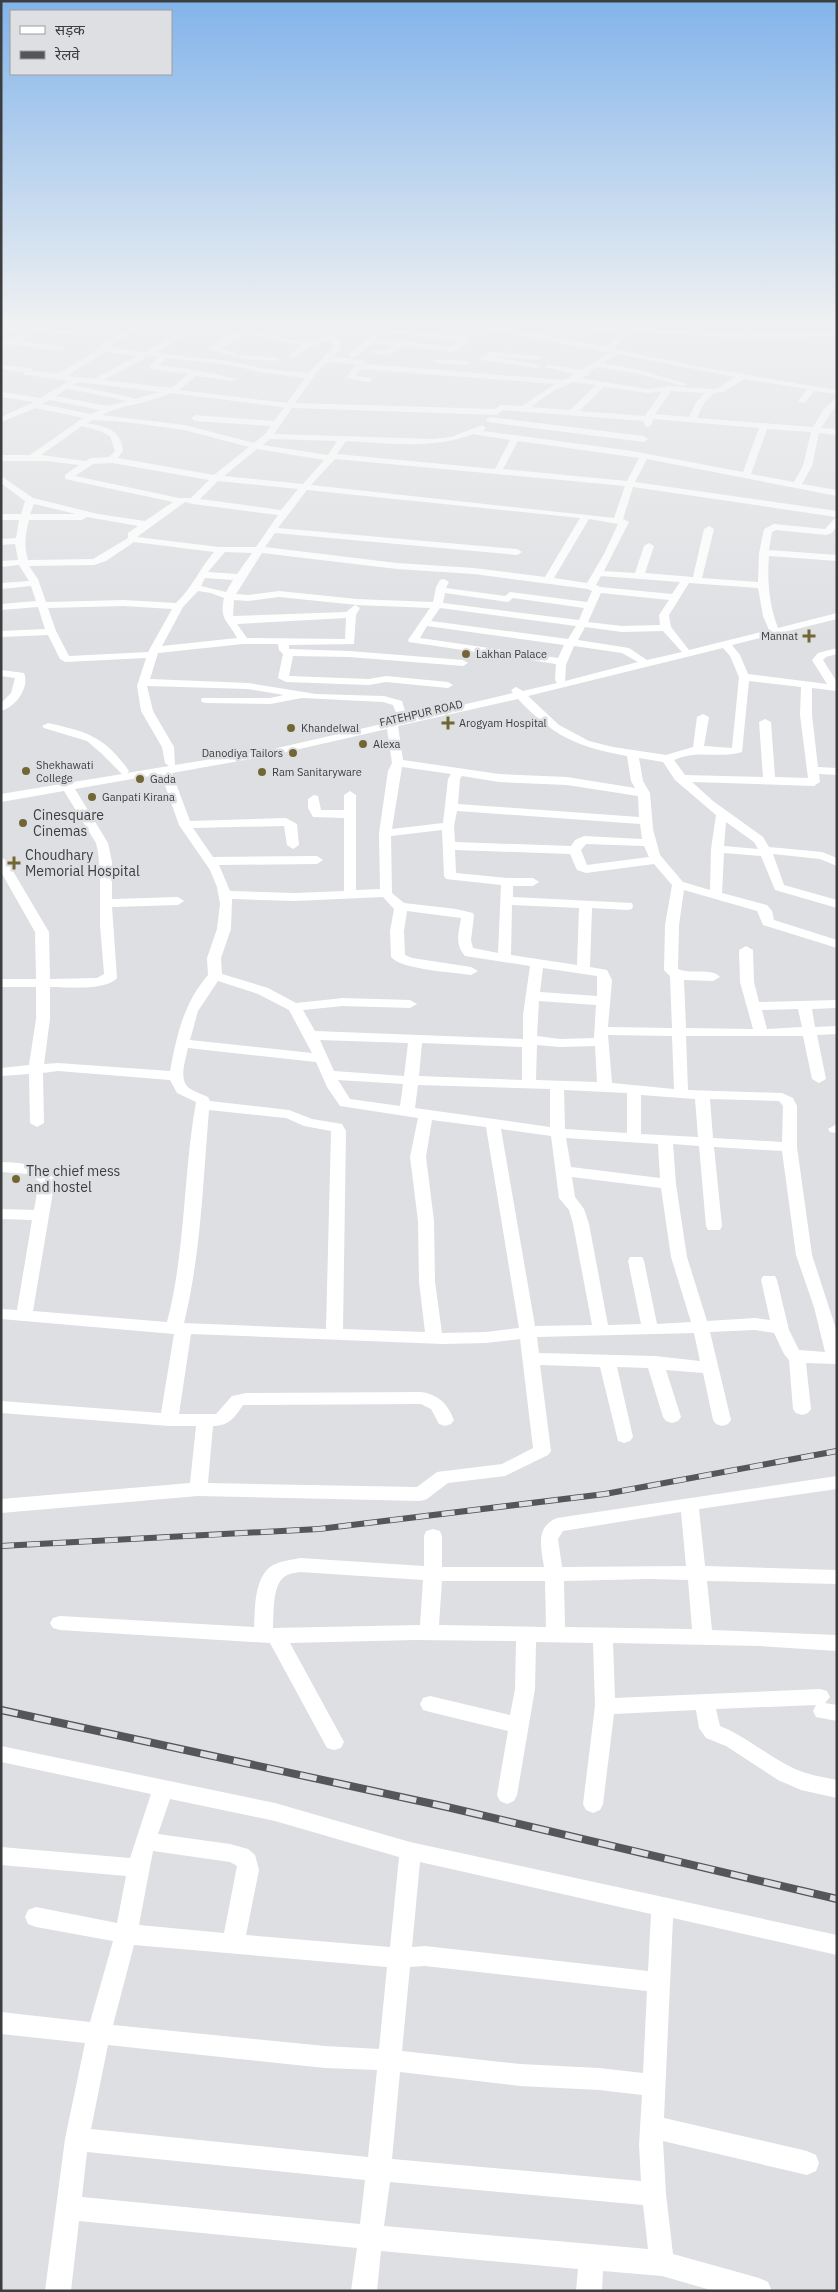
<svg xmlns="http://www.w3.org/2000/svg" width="838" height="2292" font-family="'IBM Plex Sans','Noto Sans Devanagari',sans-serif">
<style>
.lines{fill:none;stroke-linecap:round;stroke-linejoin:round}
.minor{fill:#fff;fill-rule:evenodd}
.rail-far1-casing{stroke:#545657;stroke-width:6}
.rail-casing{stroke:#545657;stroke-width:8}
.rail-far1{stroke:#dddfe2;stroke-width:4.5;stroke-dasharray:13;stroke-linecap:butt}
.rail{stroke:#dddfe2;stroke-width:5.5;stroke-dasharray:17;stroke-linecap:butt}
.poi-dot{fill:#726734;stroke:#dddfe2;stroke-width:2}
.labels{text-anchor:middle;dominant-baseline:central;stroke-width:5;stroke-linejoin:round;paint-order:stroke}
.far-poi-label{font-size:11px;fill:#3c3d3e;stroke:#dddfe2;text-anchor:start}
.far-street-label{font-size:11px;fill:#3c3d3e;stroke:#dddfe2}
.poi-label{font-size:14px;fill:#3c3d3e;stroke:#dddfe2;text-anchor:start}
</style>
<rect width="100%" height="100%" fill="#dddfe2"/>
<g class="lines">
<g class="minor">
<path d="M1,325L70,330L74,332L70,334L33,332L19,341L64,347V351H61L11,344L1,348V343L26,332L1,329Z"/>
<path d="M135,325H145L108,347L144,352L178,332L151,325H168L189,331L156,353L229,361L265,369L308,373L333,348V343L328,340L310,347L292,359L288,357L289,355L302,345L248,334L220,349L237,353V357L210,350C221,338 245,325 261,325L254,331C276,335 313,351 330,330L306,325H341L334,335L341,342V349L333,357L362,360L366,362L365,364L564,380L575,374L544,367L548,365L581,370L610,353L466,325C513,325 560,338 607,347L622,332L553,325H596L746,334L837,332V336L746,338L630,332L614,349L706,368L837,390V394L814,391L805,403H802L798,401L807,389L744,379L724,392L714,393L704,403L697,418L813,427L824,409L837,397V404L821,428L837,429V435L819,433L812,466L802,484L837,490V496L647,459L635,482L837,511V526L832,533L826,535L776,530L772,532L769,550L837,555V561L769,556C767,581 769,604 778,628L837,613V619L732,645L740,655L748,674L827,684L812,660L818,653L837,648V654L826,657L823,660L837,682V691L812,688V715L818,767L837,768V775L819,774L820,782L814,786L692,782L713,801L763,837L769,847L822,852L837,858V866L820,859L773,854L784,885L837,900V908L775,890L761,856L724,853L722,893L767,905L772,911L774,920L837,940V948L763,925L757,911L684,890L679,925L678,969C690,975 711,967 720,977L713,981L684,980L686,1028L753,1029L740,982L739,950L746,946L753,950L754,982L759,1002L837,1000V1008L812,1009L815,1027L837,1026V1034L817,1035L826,1079L819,1083L812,1079L803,1036H686L688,1090L782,1093L793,1098L797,1106V1147L812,1255L837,1332V1364L806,1363L811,1409L808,1413L802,1415L796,1413L793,1409L789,1360L784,1354L774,1333L755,1330L710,1332L731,1420L728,1424L722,1426L716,1424L713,1420L703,1373L666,1370L681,1417L678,1421L672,1423L666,1421L663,1417L648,1368L617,1367L633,1437L630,1441L624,1443L618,1441L600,1367L540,1365L551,1451L548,1455L505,1476L448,1483L427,1499L421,1501L198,1496L1,1513V1499L190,1483L196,1426H169L1,1413V1401L161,1413L174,1334L1,1319V1309L17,1310L32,1220L1,1219V1209L34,1210L39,1181L28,1174L1,1172V1162C20,1163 43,1163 55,1180L33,1311L167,1322C186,1250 183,1174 196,1102L177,1093L170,1080L58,1071L43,1073L44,1123L37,1127L30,1123L29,1074L1,1076V1068L29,1065L36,1019V987H1V979H36L35,932L1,872V857L7,861L49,932L50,979L97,978L104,974L100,925V871L98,852L96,843L64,791L1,802V794L122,774L101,753L87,741L44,728L42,726L48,723C88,732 104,736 129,771L127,773L169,766L165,763L162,747L141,711L137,686L146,658L65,662L60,659L48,635L1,637V631L45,629L38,607L1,610V604L36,601L31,586L1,589V583L29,581L19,565L1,567V561L18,560L15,544L1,545V539L16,538L19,520H1V514H21L25,501L1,483V476L33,498L98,514L145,521L173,502L65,479V475L79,465L46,461H1V455H30L83,418L36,408L1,422V417L34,402L1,397V392L40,398L69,381L27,375H24V372L1,369V365L29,368H32V371L58,374L100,348L102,342ZM105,352L137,356L94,379L67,376ZM618,354L735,377L719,388L712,389L669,386L648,389L580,378L589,375V372L597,367L639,374L683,386L687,384L640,370L603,363ZM149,356L158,357L150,365V369L188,374L172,388L104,380ZM166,358L229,365L265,373L305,378L287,403L179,390L196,376L233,381L237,379L195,370L159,365ZM328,362L356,364L346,378L368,382L372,380L371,378L355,376L361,369L555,384L522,406L501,405L495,409L295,403L317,372ZM79,382L159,392L134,399L130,397L73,385ZM573,382L596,385L570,410L531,407L553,391ZM604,387L648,393L662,391L645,416L579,411ZM67,389H69L127,401L107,406L56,396ZM671,391L705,393L696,402L689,417L655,414ZM170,393L281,407L284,408L274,421L195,415L191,418L195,421L271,426L265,434L254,443L185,425L102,415C124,404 148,404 170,393ZM50,400L100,410L90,414L42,404ZM292,408L497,415L503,410L644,421L645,426L648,427L652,424L653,419L759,428L743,472L632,451L483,431L486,428L482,425L451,437L434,439L274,434ZM93,420L125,422L184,430L249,447L214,475L118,458L123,451C121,429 106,427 87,423ZM82,426L100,431L110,436L115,451L109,457L91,458L85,461L41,455ZM767,429L811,432L803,466L794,482L751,474ZM473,434L510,440L495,469L337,454L346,441C389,443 432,450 473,434ZM270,439L337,441L328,455L263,445ZM518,441L632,457L639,458L627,481L503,469ZM257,449L324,460L303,484L224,476ZM335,459L625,486L614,518L311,485ZM112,463L209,480L191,498H179L75,476L93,464ZM218,481L298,489L281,510L200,499ZM633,487L836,517L825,529L774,524L764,529L759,553L758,582L702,578L714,529L709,526L704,529L693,577L645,573L654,546L649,543L644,546L635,573L604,571L629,522L623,519ZM307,490L580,518L545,577L474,568L397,563L265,547L275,533L517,555L522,552L517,549L278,528ZM185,502L193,504L278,515L256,547H219L137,537ZM34,504L76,514H30ZM87,517L138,526L128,533V538L93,559L28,560C24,546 25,534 29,520H82ZM589,519L618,524L604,554L587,583L554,578ZM134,542L214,552C200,568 192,588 176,603L124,600L46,602L38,579L29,566L94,565L106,561ZM225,552L252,553L237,574L208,572ZM262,553L397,569L474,574L588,589L592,591L587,602L510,592L505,596L446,588L449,582L444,579L440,580L436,587L433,602L357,599L279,591L248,595L236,594ZM601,576L680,582L672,594L600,587L596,585ZM205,578L233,580L226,592L201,586ZM689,583L758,588L763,616L769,630L689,650L671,627L669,615ZM198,591L211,593L224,598C219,621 229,621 237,638L162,646L183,607ZM445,593L508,602L513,598L584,608L579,620L443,603ZM601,593L669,600L659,615L660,625L622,626L588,622ZM279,597L357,605L430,608L408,640L409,642L556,664L555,680L557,683L523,691L516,687L511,690L513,693L407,718L402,701L384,696L316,694L248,683L150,679L158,653L243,644H278L279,650L283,654L278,678L286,682L369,685L386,682L448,688L453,685L448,682L386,676L369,679L289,676L293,656L349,657L463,666L468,663L463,660L349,651L289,649V645L354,644L356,615L360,608L355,605L346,612L233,616L234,600L248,601ZM124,606L172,609L148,652L69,656L56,631L48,608ZM440,608L576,626L568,639L431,621ZM346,618L345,639L247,638L237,624ZM427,626L564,645L558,658L420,638ZM585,627L622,632L663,631L682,652L647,660L629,648L578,640ZM574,646L622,653L638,662L565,681L566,665ZM723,648L730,656L739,677L732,748L704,746L709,717L703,714L697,717L693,747L666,755L613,747L589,741L559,725L528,696ZM749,681L801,687L800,715L808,778L775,777L771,722L765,719L759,722L763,777L685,775L674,760C698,749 717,759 742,752ZM147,686L248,689L284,695L270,698H202L201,700L202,702L206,703L270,704L302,698L383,702L393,705L399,720L387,718L386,723L273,749L175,765L174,747L153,711ZM518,699C553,736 577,747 627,756L631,781L635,788L567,777L499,774L403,760L398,726ZM387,729L392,763L388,771L379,833L380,889L356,890V795L350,791L344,795V810H321L318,796L314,795L308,799V808L313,817L344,818V891L295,893L230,891L219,865L317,864L323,860L317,856L213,857L193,828L284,826L287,845L293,849L299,845L297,824L286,818L190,821L172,773L273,755ZM639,758L663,762L675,780L716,815L711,849L710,890L683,882L660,855L653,829L650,793L643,781ZM402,767L451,774L448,779L443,823L392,829ZM161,774L179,825L210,870L217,887L220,904L217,929L207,958L208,975C183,1004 177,1035 170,1071L58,1063L44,1064L50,1019V987C66,987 106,991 117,978L112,907L178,905L184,901L178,897L112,899V862L108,843L75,789ZM462,776L499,782L567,785L638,796L639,817L458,804L460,779ZM457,811L640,824L642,839L584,836L575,840L571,846L455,842L454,826ZM726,822L754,842L758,849L724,846ZM442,830L444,876L446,879L501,885L498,953L473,948L471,940L474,916L473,913L456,909L404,903L392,893L391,836ZM586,844L644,846L649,857L587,865L581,850ZM455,850L570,854L577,870L586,873L654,864L672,885L665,925L664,970L670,976L672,1028L608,1027L612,980L607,970L590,967L592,908L627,910L632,909L633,906L632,903L513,897V886H533L539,882L533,878H507L456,873ZM383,897L394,909L390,931L391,957C402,970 453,972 471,975L478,971L471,967L412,958L405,955L404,931L407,911L461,918C459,933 454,943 465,956L530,966L523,1015V1039L315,1031L303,1010L343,1006L410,1008L417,1004L410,1000L343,998L296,1003L268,988L222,974L221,958L231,929L232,899L295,901ZM512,905L579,908L577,965L511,955ZM543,968L597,976V996L540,992ZM218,981L258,994L289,1010L312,1053L190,1040L198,1011ZM539,1001L596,1005L594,1038L560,1039L537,1036ZM798,1009L802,1027L767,1029L762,1010ZM608,1035L672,1036L674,1089L612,1083ZM320,1040L408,1043L404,1076L334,1071ZM422,1043L522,1047V1080L419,1076ZM537,1045L560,1047L595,1046L597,1082L536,1080ZM188,1048L316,1062L327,1087L340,1106L418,1118L410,1157L418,1221L419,1282L425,1332L343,1329L346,1131L342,1124L312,1119L289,1110L210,1101L208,1097C202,1094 195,1092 189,1088C178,1079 186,1059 188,1048ZM338,1080L403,1084L400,1106L350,1099ZM418,1085L550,1089V1127L415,1108ZM564,1090L627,1093V1133L565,1129ZM641,1095L695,1099L698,1137L641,1134ZM710,1099L779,1101L783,1106L782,1142L713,1138ZM209,1110L286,1118L304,1126L331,1131L326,1329L184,1323C201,1254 203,1181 209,1110ZM432,1120L486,1127L519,1328L486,1332L442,1333L435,1282L434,1221L426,1157ZM501,1129L551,1136L559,1198L569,1210L573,1224L592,1325L535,1326ZM566,1138L658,1144L660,1178L571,1167ZM673,1144L699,1146L706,1226L708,1230H720L722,1226L714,1147L782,1151L796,1255L814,1307L825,1352L799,1350L789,1330L777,1280L775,1276H763L761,1280L770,1320L755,1318L707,1321L687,1257L676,1184ZM572,1177L661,1188L671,1257L691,1322L657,1324L644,1261L642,1257H630L628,1261L641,1324L608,1325L589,1224L584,1209L575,1197ZM694,1333L700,1361L655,1356L539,1353L537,1337ZM191,1334L443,1344L486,1343L520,1339L533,1448L502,1464L437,1472L417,1487L208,1483L213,1426C229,1426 235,1417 243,1405L421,1404L431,1409L439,1424L445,1426L451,1424L454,1420C447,1403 439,1395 421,1392L246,1393L232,1396L216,1414H179Z"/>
<path d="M382,328L467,337L471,339L454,352L404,346L388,356L369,352L373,350L386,351L395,345L373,343L355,357H349V353L379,332L383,334L378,339L401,341L409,339V342L452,347L460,341L385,332L381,330Z"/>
<path d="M491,352L541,356L542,358L538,360L491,357L537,364L541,366L537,368L483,360L479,358Z"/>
<path d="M239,355L276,357L280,359L276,361L242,359L238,357Z"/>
<path d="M435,359L467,361L471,363L467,365L438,363H435Z"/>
<path d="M490,417L644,436L648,439L644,442L487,422L486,420Z"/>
<path d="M1,670L24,673C30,687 16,707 1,711V703L11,693L15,678L1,676Z"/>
<path d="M835,1125H837V1133L830,1132L828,1129Z"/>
<path d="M837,1476V1489L699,1509L705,1566L837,1570V1584L707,1581L712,1630L837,1635V1651L760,1646L613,1643L615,1698L820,1689L827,1691L830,1697L825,1703L837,1705V1721L816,1717L813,1711L816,1705L716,1709L720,1726C747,1737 769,1757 795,1769C808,1775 823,1777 837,1780V1798L801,1790L778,1780L726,1746L706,1738L699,1728L696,1710L614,1714L603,1804L600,1810L593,1813L586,1810L583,1804L595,1706L593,1643L536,1642L535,1689L517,1795L514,1801L507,1804L500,1801L497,1795L508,1731L430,1712L423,1710L420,1704L423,1698L430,1696L510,1715L515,1689L516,1641L415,1640L290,1643L344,1742L341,1748L334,1750L327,1748L270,1643L60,1630L53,1628L50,1623L53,1618L60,1616L254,1627C255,1608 254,1576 273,1565C281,1561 291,1560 300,1558L424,1566V1536L426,1531L433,1529L440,1531L442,1536V1567H544C541,1547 535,1527 557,1518ZM681,1512L686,1566L562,1567L558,1539L563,1531ZM300,1572L423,1580L420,1625L273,1628C274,1614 272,1586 284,1577C289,1573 295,1573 300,1572ZM649,1579L688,1580L692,1629L565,1627L564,1581ZM442,1581H545L546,1627L439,1625Z"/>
<path d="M1,1746L275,1803L410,1842L837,1935V1955L673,1918L664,2118L807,2151L816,2155L819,2163L816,2171L807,2175L663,2141L666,2194L673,2254L759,2278L768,2282L772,2291H714L662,2276L603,2271L602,2291H576L578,2269L381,2251L377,2291H351L357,2248L79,2221L71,2291H45L65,2139L85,2043L1,2034V2012L90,2022L113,1941L36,1927L28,1924L25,1917L28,1910L36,1907L117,1923L126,1876L1,1865V1847L130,1858L151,1794L1,1762ZM170,1799L275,1821L399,1857L390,1947L246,1935L259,1870L255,1855L248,1849L230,1844L158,1834ZM153,1851L230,1862L237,1866L224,1933L139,1925ZM420,1862L651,1914L648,1971L425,1946L412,1947ZM134,1945L387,1967L379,2049L325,2046L113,2025ZM425,1966L647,1991L643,2073L599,2068L520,2064L402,2051L410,1967ZM108,2045L325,2068L377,2070L368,2157L91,2129ZM400,2072L520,2086L599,2090L642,2095L639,2145L641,2181L392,2159ZM87,2152L365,2180L360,2224L82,2197ZM390,2182L643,2205L648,2249L384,2226Z"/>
</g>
<defs>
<path id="rail-far1" d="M1,1546L319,1529L605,1494L837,1451"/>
<path id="rail" d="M1,1710L447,1807L837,1899"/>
</defs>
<use href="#rail-far1" class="rail-far1-casing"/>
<use href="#rail" class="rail-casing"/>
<use href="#rail-far1" class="rail-far1"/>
<use href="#rail" class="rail"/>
</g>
<linearGradient id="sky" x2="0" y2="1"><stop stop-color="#82b4ea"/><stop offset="0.5" stop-color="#f0f1f2"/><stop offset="1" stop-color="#f0f1f2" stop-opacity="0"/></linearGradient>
<rect width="838" height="646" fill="url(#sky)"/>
<g class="poi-dot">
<path d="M806.5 628.5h5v5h5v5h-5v5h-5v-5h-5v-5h5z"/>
<circle cx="466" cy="654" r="5"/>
<path d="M445.5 715.5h5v5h5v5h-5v5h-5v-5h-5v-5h5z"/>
<circle cx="291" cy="728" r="5"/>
<circle cx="363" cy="744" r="5"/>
<circle cx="293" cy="753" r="5"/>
<circle cx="26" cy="771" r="5"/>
<circle cx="262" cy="772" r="5"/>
<circle cx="140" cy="779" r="5"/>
<circle cx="92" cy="797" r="5"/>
<circle cx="23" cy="823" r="5"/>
<path d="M11.5 855.5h5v5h5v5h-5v5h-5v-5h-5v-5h5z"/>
<circle cx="16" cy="1179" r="5"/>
</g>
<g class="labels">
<g class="far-poi-label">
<text x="798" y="636" text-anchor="end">Mannat</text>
<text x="476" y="654">Lakhan Palace</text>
<text x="459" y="723">Arogyam Hospital</text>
<text x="301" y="728">Khandelwal</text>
<text x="373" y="744">Alexa</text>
<text x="283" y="753" text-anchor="end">Danodiya Tailors</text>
<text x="36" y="765">Shekhawati<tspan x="36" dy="13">College</tspan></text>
<text x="272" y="772">Ram Sanitaryware</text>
<text x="150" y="779">Gada</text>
<text x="102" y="797">Ganpati Kirana</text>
</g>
<g class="far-street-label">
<text transform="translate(421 713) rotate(-13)">FATEHPUR ROAD</text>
</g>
<g class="poi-label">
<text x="33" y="815">Cinesquare<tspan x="33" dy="16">Cinemas</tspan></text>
<text x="25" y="855">Choudhary<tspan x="25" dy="16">Memorial Hospital</tspan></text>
<text x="26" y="1171">The chief mess<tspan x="26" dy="16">and hostel</tspan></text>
</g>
</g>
<rect width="838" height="2292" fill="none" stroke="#3c3d3e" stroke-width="5"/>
<rect x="10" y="10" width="162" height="65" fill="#dddfe2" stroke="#9d9ea0"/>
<rect x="20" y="26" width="25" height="8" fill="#ffffff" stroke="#9d9ea0"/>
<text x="55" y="35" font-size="15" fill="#3c3d3e">सड़क</text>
<rect x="20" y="51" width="25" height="8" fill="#545657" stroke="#9d9ea0"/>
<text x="55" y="60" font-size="15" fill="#3c3d3e">रेलवे</text>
</svg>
